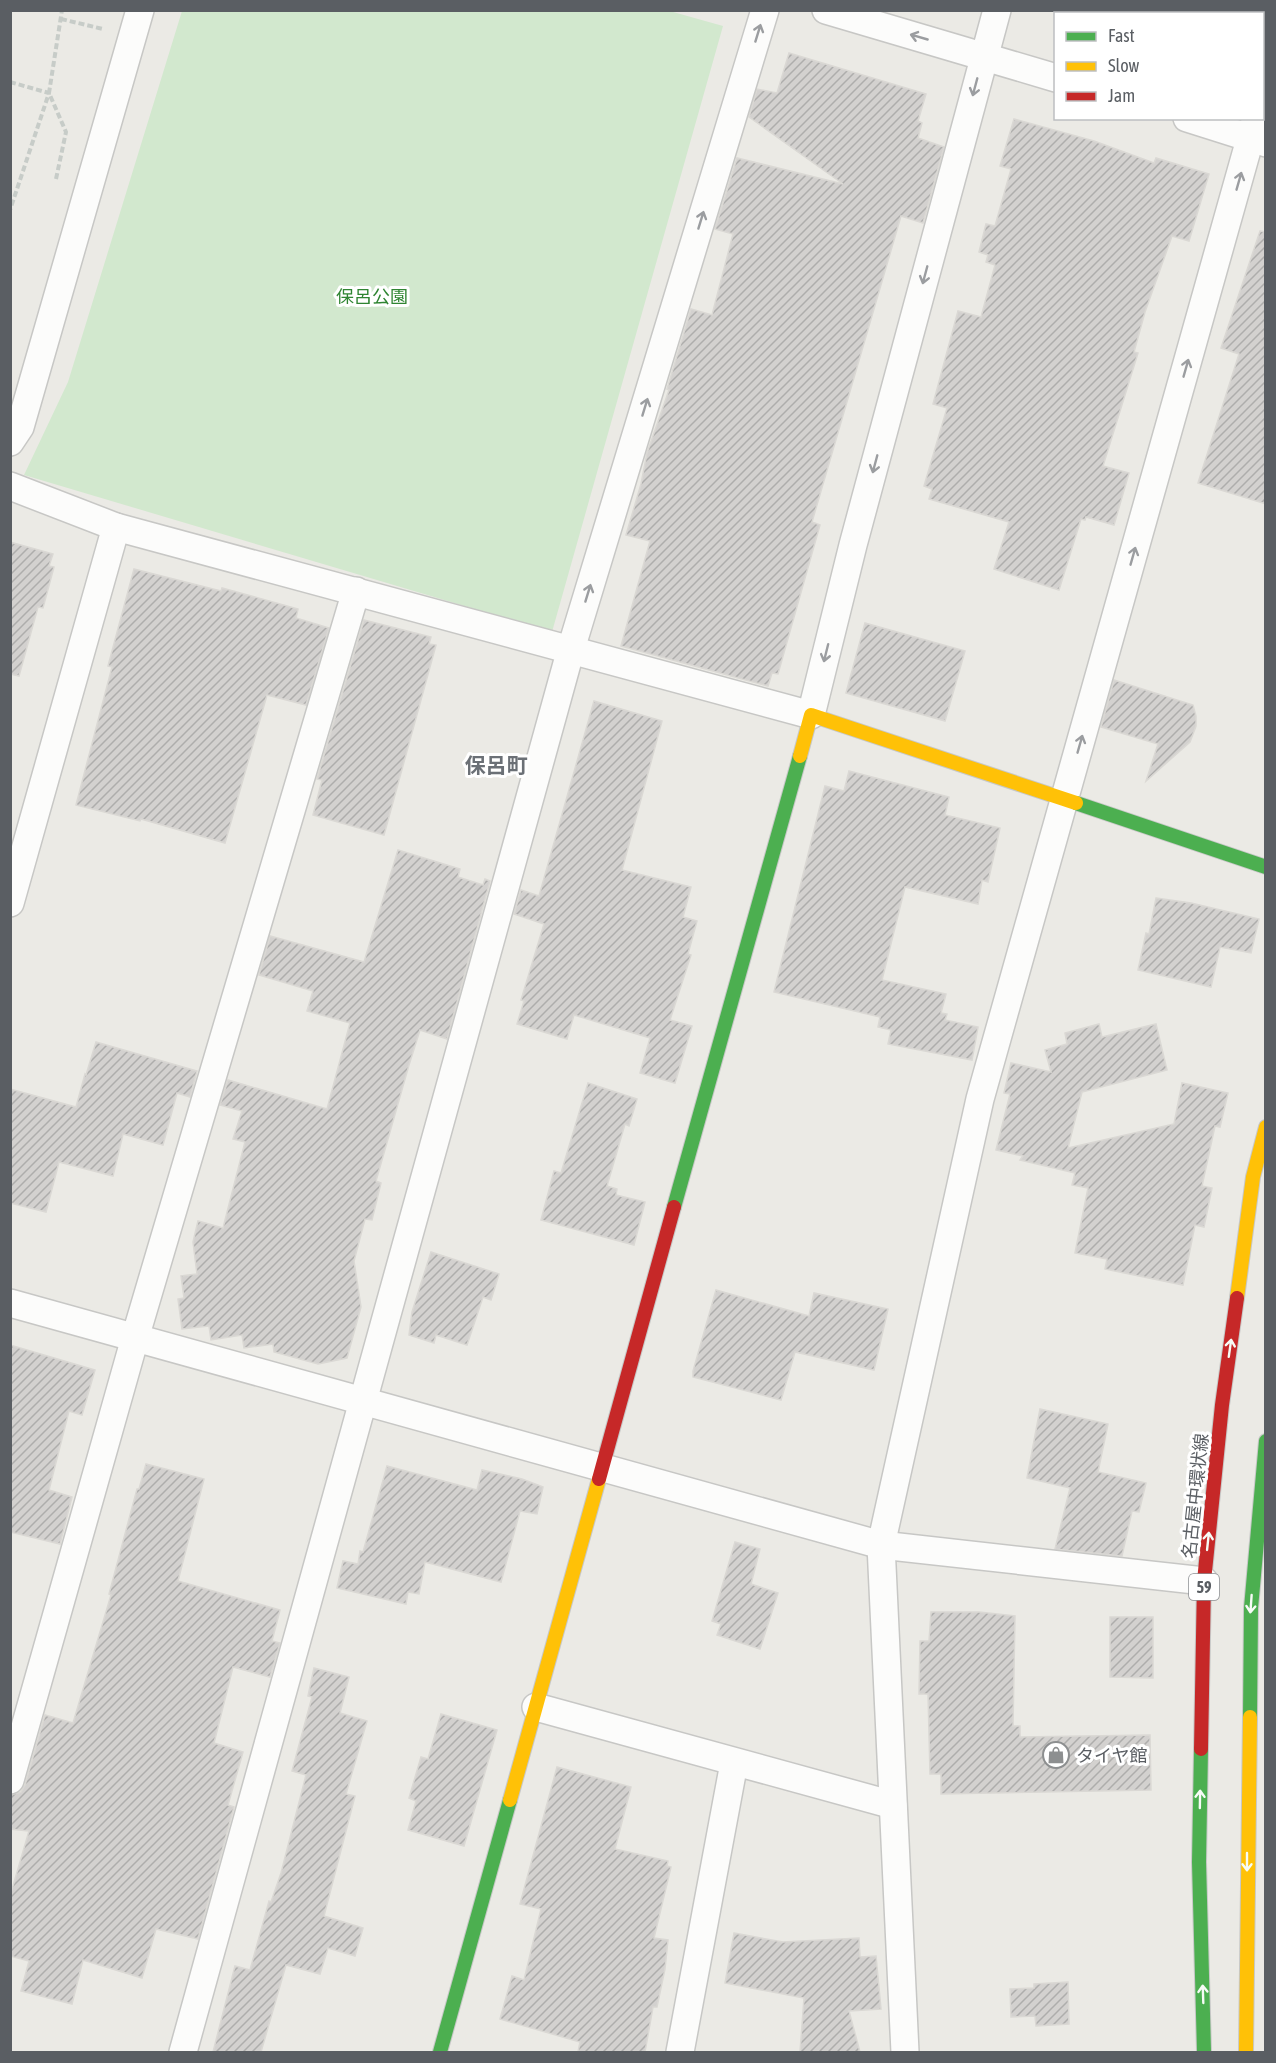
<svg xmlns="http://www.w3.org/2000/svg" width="1276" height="2063" font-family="'Asap Condensed','Noto Sans JP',sans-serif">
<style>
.park{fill:#d2e8ce}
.building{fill:url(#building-hatch);stroke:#dad8d4;stroke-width:1.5}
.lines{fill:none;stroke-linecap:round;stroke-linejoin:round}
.street-casing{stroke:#c7c7c5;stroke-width:30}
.fast-casing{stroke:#c7c8c7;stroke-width:16}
.slow-casing{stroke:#c7c8c7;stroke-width:16}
.jam-casing{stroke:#c7c8c7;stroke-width:16}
.path{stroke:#c7ccc8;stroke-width:4;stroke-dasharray:6 3;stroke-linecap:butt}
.street{stroke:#fcfcfb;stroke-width:27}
.fast{stroke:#4caf50;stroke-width:14}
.slow{stroke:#ffc107;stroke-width:14}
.jam{stroke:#c62828;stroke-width:14}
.oneway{stroke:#9b9da0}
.oneway2{stroke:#f6fbf6}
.labels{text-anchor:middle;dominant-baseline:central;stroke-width:6;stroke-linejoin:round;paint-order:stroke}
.shield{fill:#fff;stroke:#8c8e92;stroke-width:1.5}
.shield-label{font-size:16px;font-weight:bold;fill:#5a5e63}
.park-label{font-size:18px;fill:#2f8532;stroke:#fff}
.street-label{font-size:18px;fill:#5a5e63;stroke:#fff}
.poi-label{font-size:18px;fill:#5a5e63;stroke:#fff;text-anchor:start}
.quarter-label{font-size:21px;font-weight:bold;fill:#6b7076;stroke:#fff}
</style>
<defs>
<pattern id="building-hatch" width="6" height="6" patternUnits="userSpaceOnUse" patternTransform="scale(1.5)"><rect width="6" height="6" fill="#d3d1cf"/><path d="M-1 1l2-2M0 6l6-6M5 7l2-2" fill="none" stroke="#aeadac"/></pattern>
</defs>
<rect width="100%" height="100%" fill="#ebeae5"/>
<path class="park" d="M666,10L723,26L552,632L24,475L68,382L182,11Z"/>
<g class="building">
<path d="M789,53L926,94L918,121L922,123L918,138L944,147L923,223L901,216L812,522L820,525L778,674L772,673L768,686L621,646L650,541L626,535L641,484L647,453L669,390L667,389L691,309L712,315L733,234L715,229L737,158L843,184L749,117L757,89L777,93Z"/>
<path d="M1014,119L1094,141L1154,163L1156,158L1209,174L1189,241L1172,236L1145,312L1134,352L1138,353L1103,466L1129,473L1114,525L1086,517L1085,520L1081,519L1059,590L994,569L1009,522L929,499L932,489L924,486L947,408L933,404L958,311L981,317L995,265L986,262L988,255L979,252L986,224L995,226L1011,169L1000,166Z"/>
<path d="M1260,231L1266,232V504L1198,483L1239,354L1221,348Z"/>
<path d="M10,542L53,554L49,566L54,567L43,608L38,607L19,676L10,674Z"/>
<path d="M134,569L221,591L222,588L298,609L296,618L329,628L306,705L267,695L225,843L141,819L140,821L76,805L112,667L108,666Z"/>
<path d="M364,620L431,637L429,644L436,645L384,835L313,815L322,780L317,779Z"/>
<path d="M865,623L965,651L945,721L846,693Z"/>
<path d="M1114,680L1193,705L1196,716V726L1190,742L1146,781L1158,744L1101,727Z"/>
<path d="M594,701L662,721L622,870L691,887L683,917L697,921L688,954L691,955L670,1020L692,1026L675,1083L640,1073L650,1038L574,1015L567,1039L517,1024L524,1001L521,1000L544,924L514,914L521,890L539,896Z"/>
<path d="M849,771L949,797L945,815L1000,828L988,882L982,880L978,904L905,887L882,980L946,994L941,1013L947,1014L945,1020L978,1027L972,1060L888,1044L891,1030L878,1027L880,1017L774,992L825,786L844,791Z"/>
<path d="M398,850L460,869L458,877L483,885L485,879L490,881L447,1039L420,1030L409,1065L376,1181L381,1183L372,1220L365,1219L354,1261L361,1307L347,1358L318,1364L274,1352L273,1344L244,1348L242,1335L211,1340L209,1326L182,1329L178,1299L184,1298L181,1276L197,1274L193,1242L198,1221L223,1228L245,1142L233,1139L242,1111L220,1105L228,1080L327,1109L350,1023L307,1011L313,991L259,975L270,936L364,962Z"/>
<path d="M1156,898L1191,903L1259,919L1251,953L1220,947L1211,987L1138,970L1146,933L1149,934Z"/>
<path d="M1099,1024L1102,1037L1156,1024L1167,1070L1082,1092L1068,1148L1174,1124L1182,1083L1228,1093L1220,1127L1215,1126L1202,1186L1212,1188L1204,1227L1195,1225L1183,1285L1105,1269L1107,1259L1075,1253L1088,1188L1072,1185L1075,1173L1020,1160L1023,1156L996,1150L1010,1094L1004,1093L1011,1063L1051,1072L1045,1050L1067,1044L1065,1033Z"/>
<path d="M96,1042L197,1071L190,1097L177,1093L163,1145L123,1134L113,1176L59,1162L46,1212L10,1203V1089L76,1107L85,1074L86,1075Z"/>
<path d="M588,1083L637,1099L629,1126L625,1124L607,1186L617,1189L616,1195L645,1202L634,1245L541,1220L554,1171L561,1173Z"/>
<path d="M431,1252L499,1274L491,1300L483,1297L467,1345L436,1335L434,1343L409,1335L412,1312Z"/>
<path d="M716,1290L809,1316L814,1293L888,1309L874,1370L795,1352L781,1400L693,1377V1371Z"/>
<path d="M10,1345L95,1370L82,1415L69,1411L49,1490L72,1497L60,1544L10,1532Z"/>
<path d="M1040,1409L1108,1424L1098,1472L1146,1483L1139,1512L1132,1511L1122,1556L1055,1549L1070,1488L1027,1478Z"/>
<path d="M146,1464L204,1479L178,1581L280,1610L272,1641L280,1643L270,1677L233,1667L214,1743L243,1752L228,1805L234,1807L198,1939L156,1929L142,1978L83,1960L72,2004L21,1991L29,1961L10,1956V1896L29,1831L10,1829V1795L21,1792L25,1785L45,1715L73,1723L111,1595L109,1594L137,1489H139Z"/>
<path d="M387,1466L477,1490L482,1470L522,1479L543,1487L537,1514L520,1511L501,1582L425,1562L419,1594L408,1592L406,1604L337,1588L343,1561L358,1564L360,1551L363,1552Z"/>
<path d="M735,1542L760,1549L751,1584L778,1593L760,1649L717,1635L721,1624L712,1621Z"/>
<path d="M931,1612H979L1015,1616L1013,1726H1020V1737L1150,1735L1151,1790L941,1794V1774H930L928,1694H919L920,1641H929Z"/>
<path d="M1110,1617H1153V1678L1110,1677Z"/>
<path d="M314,1668L349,1677L340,1713L367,1721L346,1794L355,1796L324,1916L363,1928L355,1956L328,1948L320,1974L286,1965L261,2052H213L235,1966L250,1970L269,1901L271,1902L281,1873L306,1775L292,1771L312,1697L308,1696Z"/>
<path d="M441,1714L497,1730L464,1846L408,1830L416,1801L409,1798L421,1757L428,1759Z"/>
<path d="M557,1767L631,1787L615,1849L668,1861L667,1866L671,1867L654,1938L668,1940L665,1969L657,2007H653L645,2052H578L580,2042L500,2019L512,1976L524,1980L541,1909L520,1904Z"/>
<path d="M734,1933L783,1942L859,1938L860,1957L876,1956L881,2009L849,2011L860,2052H800L804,1998L725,1983Z"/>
<path d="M1068,1982L1069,2024L1036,2026L1035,2016L1011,2017L1010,1989L1034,1988V1984Z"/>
</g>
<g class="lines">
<defs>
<g id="street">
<path d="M826,10L1056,78"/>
<path d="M1262,96L1266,85"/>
<path d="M1187,118L1266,143"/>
<path d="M10,442L20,427L140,10"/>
<path d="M10,486L116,527"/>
<path d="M10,903L116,527L811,715L853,545L997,10"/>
<path d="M10,1303L881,1545L1204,1581"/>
<path d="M536,1707L893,1805"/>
<path d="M10,1780L135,1338L356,591"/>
<path d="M183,2052L571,649L765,10"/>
<path d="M680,2052L734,1763"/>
<path d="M905,2052L881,1545L980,1099L1256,118"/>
</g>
<g id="fast">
<path d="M1076,803L1266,867"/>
<path d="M674,1207L800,756"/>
<path d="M1250,1717L1251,1608L1266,1441"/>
<path d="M1201,1749L1199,1862L1204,2052"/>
<path d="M440,2052L510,1800"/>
</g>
<g id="slow">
<path d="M800,756L811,715L1076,803"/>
<path d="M1237,1298L1253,1177L1266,1127"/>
<path d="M510,1800L599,1479"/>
<path d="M1246,2052L1250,1717"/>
</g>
<g id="jam">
<path d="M599,1479L674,1207"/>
<path d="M1201,1749L1204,1581L1222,1405L1237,1298"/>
</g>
</defs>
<use href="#street" class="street-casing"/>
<use href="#fast" class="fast-casing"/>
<use href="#slow" class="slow-casing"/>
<use href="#jam" class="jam-casing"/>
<g class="path">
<path d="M61,19L103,29"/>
<path d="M10,82L49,93L10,210"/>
<path d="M56,179L66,132L49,93L62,10"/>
</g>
<use href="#street" class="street"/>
<use href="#fast" class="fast"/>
<use href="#slow" class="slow"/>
<use href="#jam" class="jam"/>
</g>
<defs><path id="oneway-shaft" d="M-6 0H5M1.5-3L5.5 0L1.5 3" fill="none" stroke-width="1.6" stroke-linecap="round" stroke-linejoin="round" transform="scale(1.5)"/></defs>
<g class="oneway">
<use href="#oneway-shaft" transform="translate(758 33) rotate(-73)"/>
<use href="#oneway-shaft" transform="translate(919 37) rotate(-164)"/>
<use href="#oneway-shaft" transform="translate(975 87) rotate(105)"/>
<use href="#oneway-shaft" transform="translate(1239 181) rotate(-74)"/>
<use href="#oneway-shaft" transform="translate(701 220) rotate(-73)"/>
<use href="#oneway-shaft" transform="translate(925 275) rotate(105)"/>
<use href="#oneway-shaft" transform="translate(1186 368) rotate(-74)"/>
<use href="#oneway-shaft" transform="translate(645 407) rotate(-73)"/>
<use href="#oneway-shaft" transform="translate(875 464) rotate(105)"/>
<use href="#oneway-shaft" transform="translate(1133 556) rotate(-74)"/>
<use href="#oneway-shaft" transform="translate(588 593) rotate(-73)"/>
<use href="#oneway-shaft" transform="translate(826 653) rotate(104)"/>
<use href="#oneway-shaft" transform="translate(1080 744) rotate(-74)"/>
</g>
<g class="oneway2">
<use href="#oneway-shaft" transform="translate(1230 1348) rotate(-82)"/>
<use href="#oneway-shaft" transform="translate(1208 1541) rotate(-84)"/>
<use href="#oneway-shaft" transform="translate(1251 1604) rotate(94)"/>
<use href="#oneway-shaft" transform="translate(1200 1799) rotate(-89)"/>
<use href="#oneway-shaft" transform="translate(1247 1862) rotate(90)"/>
<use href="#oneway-shaft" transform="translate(1203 1994) rotate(-92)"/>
</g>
<defs>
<symbol id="shop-ring" viewBox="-11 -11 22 22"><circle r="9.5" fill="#fff" stroke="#8d8f90" stroke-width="1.5"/><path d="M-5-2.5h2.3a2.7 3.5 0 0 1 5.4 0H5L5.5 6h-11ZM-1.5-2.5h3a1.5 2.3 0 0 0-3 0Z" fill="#8d8f90"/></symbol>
</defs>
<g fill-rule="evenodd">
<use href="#shop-ring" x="1041" y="1740" width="30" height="30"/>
</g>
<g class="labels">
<rect class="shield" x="1189" y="1574" width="30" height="26" rx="4.5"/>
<g class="shield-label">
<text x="1204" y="1587">59</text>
</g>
<g class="park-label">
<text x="372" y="296">保呂公園</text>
</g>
<g class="street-label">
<text transform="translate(1195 1496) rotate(-84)">名古屋中環状線</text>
</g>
<g class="poi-label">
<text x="1076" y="1755">タイヤ館</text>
</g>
<g class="quarter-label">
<text x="496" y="765">保呂町</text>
</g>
</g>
<rect width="1276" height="2063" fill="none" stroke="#5a5e63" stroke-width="24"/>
<rect x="1054" y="12" width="210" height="108" fill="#ffffff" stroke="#bdbfc1" stroke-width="1.5"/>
<rect x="1066" y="32" width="30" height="9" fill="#4caf50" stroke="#bdbfc1" stroke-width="1.5"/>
<text x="1108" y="42" font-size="18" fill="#5a5e63">Fast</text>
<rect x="1066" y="62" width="30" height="9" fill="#ffc107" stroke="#bdbfc1" stroke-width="1.5"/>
<text x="1108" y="72" font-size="18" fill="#5a5e63">Slow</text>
<rect x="1066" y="92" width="30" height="9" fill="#c62828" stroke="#bdbfc1" stroke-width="1.5"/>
<text x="1108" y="102" font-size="18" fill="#5a5e63">Jam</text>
</svg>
